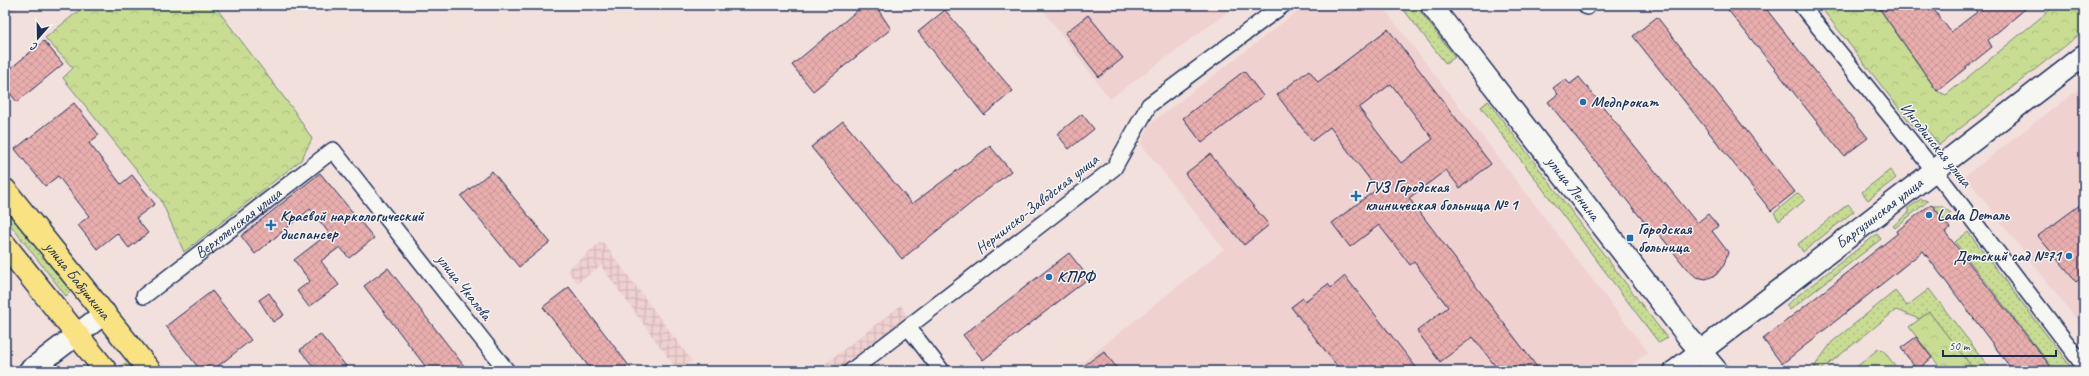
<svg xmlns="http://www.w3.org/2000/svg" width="2089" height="376" font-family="Caveat,sans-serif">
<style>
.built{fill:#efd1cf}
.industrial{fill:url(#industrial-grid)}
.grass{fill:url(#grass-dots);stroke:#728678}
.park{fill:url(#park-crowns);stroke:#728678}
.pitch{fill:#c8dd92;stroke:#728678}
.building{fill:url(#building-cross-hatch);stroke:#1b2f5e;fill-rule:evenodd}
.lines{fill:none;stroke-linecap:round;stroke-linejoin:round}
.minor-casing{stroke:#1b2f5e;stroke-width:18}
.secondary-casing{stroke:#1b2f5e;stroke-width:24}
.primary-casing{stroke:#1b2f5e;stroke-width:25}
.minor{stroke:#f6f6f2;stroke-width:15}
.secondary{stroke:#f6f6f2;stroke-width:21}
.primary{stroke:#f8e281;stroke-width:22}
.poi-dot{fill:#1f6fb2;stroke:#f6f6f2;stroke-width:1.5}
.labels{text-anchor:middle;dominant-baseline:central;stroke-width:3;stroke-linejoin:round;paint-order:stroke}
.poi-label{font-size:16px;font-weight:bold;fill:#1b2f5e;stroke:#f6f6f2;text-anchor:start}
.street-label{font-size:16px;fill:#1b2f5e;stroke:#f6f6f2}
</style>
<defs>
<pattern id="industrial-grid" width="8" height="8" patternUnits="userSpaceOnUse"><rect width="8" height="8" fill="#efd1cf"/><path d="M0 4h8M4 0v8" fill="none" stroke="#ccb4b4"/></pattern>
<pattern id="grass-dots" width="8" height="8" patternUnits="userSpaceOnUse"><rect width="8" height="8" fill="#c8dd92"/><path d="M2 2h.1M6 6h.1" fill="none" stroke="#abbe80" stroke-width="1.8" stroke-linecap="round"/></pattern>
<pattern id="park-crowns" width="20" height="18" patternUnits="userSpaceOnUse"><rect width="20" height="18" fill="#c8dd92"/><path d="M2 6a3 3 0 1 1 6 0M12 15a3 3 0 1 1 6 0" fill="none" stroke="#abbe80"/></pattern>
<pattern id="building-cross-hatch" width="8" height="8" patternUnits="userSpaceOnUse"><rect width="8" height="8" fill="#e9aead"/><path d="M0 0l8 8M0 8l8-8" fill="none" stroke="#c79697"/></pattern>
</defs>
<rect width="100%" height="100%" fill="#f2e0dd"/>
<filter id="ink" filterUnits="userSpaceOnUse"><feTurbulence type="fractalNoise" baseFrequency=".025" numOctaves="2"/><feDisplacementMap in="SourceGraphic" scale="8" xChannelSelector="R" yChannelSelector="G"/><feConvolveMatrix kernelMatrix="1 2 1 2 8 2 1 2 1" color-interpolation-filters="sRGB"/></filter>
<g filter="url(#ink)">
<g class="built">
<path d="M5,5H23L5,17Z"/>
<path d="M1039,5H1237L1110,99Z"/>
<path d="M1306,5H1381L1648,352L1624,371H1072L1224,249L1141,144L1150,124Z"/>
<path d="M2084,85V329L1965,176Z"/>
</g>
<g class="industrial">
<path d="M602,241L692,361L677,370L601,266L577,283L567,270Z"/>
<path d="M901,305L909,319L842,371H816Z"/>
</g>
<g class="grass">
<path d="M1400,5H1415L1455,57L1446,64Z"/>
<path d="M1488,101L1667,338L1659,343L1481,107Z"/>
<path d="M1890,170L1896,178L1868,200L1862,192Z"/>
<path d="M1798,193L1805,200L1779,221L1774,213Z"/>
<path d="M1921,199L1928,201L1895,228L1893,226L1910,211L1907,209Z"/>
<path d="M1848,204L1854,211L1803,252L1798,244Z"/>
<path d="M1933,206H1941L1951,213L1945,221Z"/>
<path d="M5,207L71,291L66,296L5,218Z"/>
<path d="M1968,232L2074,371H2055L1955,242Z"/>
<path d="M1877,234L1881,239L1790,310L1786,305Z"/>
<path d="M1929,289L1992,371H1975L1929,312L1919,319L1896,310L1820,371L1814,367L1832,342L1895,291L1907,306Z"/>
<path d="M127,362L135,371H122L119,367Z"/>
</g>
<g class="park">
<path d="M86,5H214L295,112L312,139L301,160L184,252L161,200L63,78L73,68L45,38Z"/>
<path d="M1819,5H1877L1937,91L1946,95L2056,5H2084V31L1939,145L1926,128L1915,129Z"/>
<path d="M1929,312L1975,371H1943L1909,327Z"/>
</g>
<path class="pitch" d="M1878,349L1883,350L1899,371H1853L1854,369Z"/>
<g class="building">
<path d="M864,5H875L891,29L813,91L792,65Z"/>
<path d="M1724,5H1763L1868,138L1844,156Z"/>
<path d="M1877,5H1930L1951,32L1977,12L1971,5H2030L1988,40L1992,47L1937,91Z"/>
<path d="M945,10L1013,91L984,115L918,32Z"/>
<path d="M1088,15L1123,58L1099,77L1065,33Z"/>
<path d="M1657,17L1795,192L1771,211L1633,36Z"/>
<path d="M1388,29L1491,164L1460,188L1446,170L1409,198L1540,371H1499L1473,337L1440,362L1417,331L1448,307L1414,262L1410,265L1379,225L1350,247L1332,223L1377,189L1330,127L1312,141L1277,95L1309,70L1318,82ZM1391,84L1433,139L1401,163L1359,108Z"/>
<path d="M44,41L63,64L17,102L5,87V73Z"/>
<path d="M1244,71L1263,96L1202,143L1183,118Z"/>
<path d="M1579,77L1697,223L1708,214L1718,226L1712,231L1728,252L1724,265L1716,275L1706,279L1696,277L1686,268L1656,230L1653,233L1548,102L1558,94L1553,88L1565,79L1570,84Z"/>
<path d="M74,103L99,135L89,143L121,184L132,175L155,204L136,218L148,233L129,248L117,233L97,249L78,225L89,216L58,176L45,186L15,149Z"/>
<path d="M1082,114L1094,129L1069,149L1057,134Z"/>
<path d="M843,121L912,204L990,146L1011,171L902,259L811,147Z"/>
<path d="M1210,154L1269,225L1244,245L1185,174Z"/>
<path d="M492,171L550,242L519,267L461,196Z"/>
<path d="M320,173L374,238L349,258L340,247L321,261L339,285L309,307L297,291L310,281L294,260L329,233L310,209L255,254L241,236Z"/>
<path d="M2084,202V276L2076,282L2038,236Z"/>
<path d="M1931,204L1950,228L1945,232L2054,371H2013L1923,251L1782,364L1763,339L1898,233L1897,231Z"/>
<path d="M1069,253L1089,278L983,360L963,335Z"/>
<path d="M388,268L468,371H429L364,286Z"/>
<path d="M1345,276L1419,371H1341L1291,307L1303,298L1305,301L1328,284L1331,288Z"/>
<path d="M569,287L633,371H592L543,307Z"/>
<path d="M212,291L251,340L212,371H201L166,326Z"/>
<path d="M269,293L284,315L273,322L259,300Z"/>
<path d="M320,334L350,371H317L300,350Z"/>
<path d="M1916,337L1932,358L1917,370L1901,348Z"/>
<path d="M1104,351L1119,371H1077Z"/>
</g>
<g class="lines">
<defs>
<g id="minor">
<path d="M1801,5L1949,189L2084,366"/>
<path d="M1587,7L1589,5"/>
<path id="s1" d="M144,296L333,150L507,371"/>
<path d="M908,327L942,371"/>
<path d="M851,371L1114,168L1149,105L1283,5"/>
</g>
<g id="secondary">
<path id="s2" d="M1431,5L1689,338L1717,371"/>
<path d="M29,371L105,313"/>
<path id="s3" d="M1675,371L2084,55"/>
</g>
<g id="primary">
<path id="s4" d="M5,190L150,371"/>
<path d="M5,245L106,371"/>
</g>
</defs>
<use href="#minor" class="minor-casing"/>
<use href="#secondary" class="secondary-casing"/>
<use href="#primary" class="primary-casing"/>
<use href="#minor" class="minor"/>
<use href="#secondary" class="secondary"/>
<use href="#primary" class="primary"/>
</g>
</g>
<g class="poi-dot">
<circle cx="1583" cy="102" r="4"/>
<path d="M1354 190h4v4h4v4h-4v4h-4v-4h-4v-4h4z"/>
<circle cx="1929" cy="215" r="4"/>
<path d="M269 219h4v4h4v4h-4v4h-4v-4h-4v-4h4z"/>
<rect x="1626" y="234" width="8" height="8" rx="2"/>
<circle cx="2069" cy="256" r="4"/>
<circle cx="1049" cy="277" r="4"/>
</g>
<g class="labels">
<g class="poi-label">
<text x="1591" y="102">Медпрокат</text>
<text x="1365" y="187">ГУЗ Городская<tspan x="1365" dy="18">клиническая больница № 1</tspan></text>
<text x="1937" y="215">Lada Dеталь</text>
<text x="280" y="216">Краевой наркологический<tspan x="280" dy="18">диспансер</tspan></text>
<text x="1638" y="229">Городская<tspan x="1638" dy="18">больница</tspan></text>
<text x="2061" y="256" text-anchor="end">Детский сад №71</text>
<text x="1057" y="277">КПРФ</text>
</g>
<g class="street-label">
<text transform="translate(1936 145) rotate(51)">Ингодинская улица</text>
<text stroke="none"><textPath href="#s2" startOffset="232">улица Ленина</textPath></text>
<text transform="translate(1037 204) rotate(-38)">Нерчинско-Заводская улица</text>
<text stroke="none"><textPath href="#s3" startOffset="258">Баргузинская улица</textPath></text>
<text stroke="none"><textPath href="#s1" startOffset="119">Верхоленская улица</textPath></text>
<text stroke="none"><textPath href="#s4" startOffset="116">улица Бабушкина</textPath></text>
<text transform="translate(464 287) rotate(52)">улица Чкалова</text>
</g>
</g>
<rect width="2089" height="376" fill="none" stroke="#f6f6f2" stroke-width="20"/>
<rect x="10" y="10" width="2069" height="356" fill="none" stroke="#1b2f5e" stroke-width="1.5" filter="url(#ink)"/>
<g transform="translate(38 38) rotate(200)" stroke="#f6f6f2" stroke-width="3" paint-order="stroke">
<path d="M0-3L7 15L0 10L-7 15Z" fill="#1b2f5e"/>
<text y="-6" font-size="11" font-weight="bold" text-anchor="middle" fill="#1b2f5e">С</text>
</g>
<path d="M1943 350v6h113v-6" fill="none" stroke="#1b2f5e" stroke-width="2"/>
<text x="1949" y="350" font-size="12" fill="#1b2f5e" stroke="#f6f6f2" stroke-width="3" paint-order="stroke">50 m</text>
</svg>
